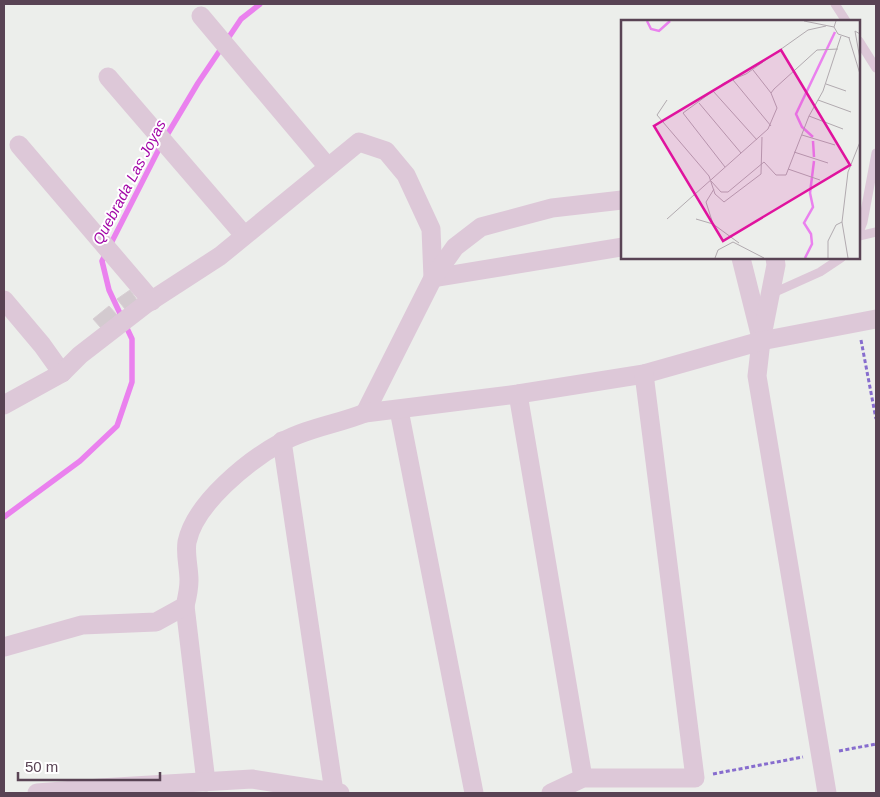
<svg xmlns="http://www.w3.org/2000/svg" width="880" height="797" font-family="Arial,sans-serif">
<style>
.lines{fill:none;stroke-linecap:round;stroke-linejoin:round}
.stream{stroke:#ea81ee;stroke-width:5.5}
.building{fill:#d3cacf;stroke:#d7cfd3}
.path{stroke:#876dce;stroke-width:3;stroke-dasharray:4 2.5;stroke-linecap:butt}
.lane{stroke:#ddc8d8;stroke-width:9}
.street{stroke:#ddc8d8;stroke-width:19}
.labels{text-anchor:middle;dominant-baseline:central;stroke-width:4;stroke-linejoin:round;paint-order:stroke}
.water-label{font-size:15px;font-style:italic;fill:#a207a7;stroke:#fff}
.inset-river{fill:none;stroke:#ea81ee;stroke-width:2.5}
.inset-road{fill:none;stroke:#b1aaaf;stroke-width:1}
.view{fill:#e0139e;fill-opacity:0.15;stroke:#e0139e;stroke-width:2.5}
.inset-edge{fill:none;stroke:#594354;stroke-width:2.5}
</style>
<rect width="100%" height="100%" fill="#eceeeb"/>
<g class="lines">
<path class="stream" d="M4,517L80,461L117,426L132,382V339L109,290L102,261L161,145L198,83L241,19L260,4"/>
</g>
<g class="building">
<path d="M130,290L137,300L125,309L117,299Z"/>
<path d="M109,306L117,315L101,328L93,319Z"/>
</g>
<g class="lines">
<g class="path">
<path d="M861,340L876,419"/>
<path d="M839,751L876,744"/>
<path d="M713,774L803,757"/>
</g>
<g class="lane">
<path d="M835,4L846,21"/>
<path d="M859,41L876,68"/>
<path d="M859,232L863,222L876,153"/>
<path d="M859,236L876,232"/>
<path d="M771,294L820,272L841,258"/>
</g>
<g class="street">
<path d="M201,16L328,167"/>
<path d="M108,77L244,235"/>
<path d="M19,145L152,301"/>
<path d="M741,258L760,334"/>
<path d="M775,258L776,265L761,341L757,376L827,793"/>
<path d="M4,300L42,345L62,373"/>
<path d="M518,394L583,778"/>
<path d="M4,405L62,373L80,355L146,304L220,256L359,142L386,151L406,175L431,229L433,278L622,247"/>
<path d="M399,410L474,793"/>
<path d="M365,413L433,278L455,247L481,227L552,208L622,200"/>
<path d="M282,441L334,792"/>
<path d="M185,606L206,782"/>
<path d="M4,647L82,625L156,622L185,606C187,598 189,589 189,580C189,568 185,554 187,542C195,503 249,460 282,442C307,428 338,424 365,413L518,394L644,374L761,341L876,319"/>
<path d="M37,793L100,788L252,779L340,793"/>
<path d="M551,793L583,778H695L644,374"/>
</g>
</g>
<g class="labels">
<g class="water-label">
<text transform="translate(129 182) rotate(-62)">Quebrada Las Joyas</text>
</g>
</g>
<g transform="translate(621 20)">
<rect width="239" height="239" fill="#eceeeb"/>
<path class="inset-river" d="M26,1L30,9L38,11L49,1M192,117L181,107L175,94L214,12M192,121L193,137M184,238L191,224L190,214L183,203L192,187L189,173L193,141"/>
<path class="inset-road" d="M183,1L213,7M215,1L213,7L217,14L229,18M239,14L234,11L239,39M228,18L239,54M132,50L150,73M112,60L150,106M205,64L225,71M92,71L136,120M46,80L36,95L88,156L94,174L103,182L140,154L141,117M197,80L230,92M78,83L120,133M188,96L222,109M181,115L214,125M173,132L207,143M104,147L62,93L103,63L125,54L187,10L205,6M167,149L199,160M90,161L100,172H107L143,142L155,155H165L188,96L202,71L220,16M93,169L85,182L92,204L118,223M46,199L147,109L156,88L150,73L153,69L196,30L217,29M75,199L92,204M94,238L97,230L112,222L143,238M207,238V221L215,205L221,202M227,238L221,202L227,152L239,122"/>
<path class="view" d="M160,30L229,145L102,221L33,106Z"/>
<rect width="239" height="239" class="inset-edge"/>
</g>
<rect width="880" height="797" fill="none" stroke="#594354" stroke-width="10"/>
<path d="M18 772v8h142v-8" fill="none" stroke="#594354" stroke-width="2.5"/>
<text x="25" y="772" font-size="15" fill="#594354" stroke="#ffffff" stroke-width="4" paint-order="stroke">50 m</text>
</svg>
